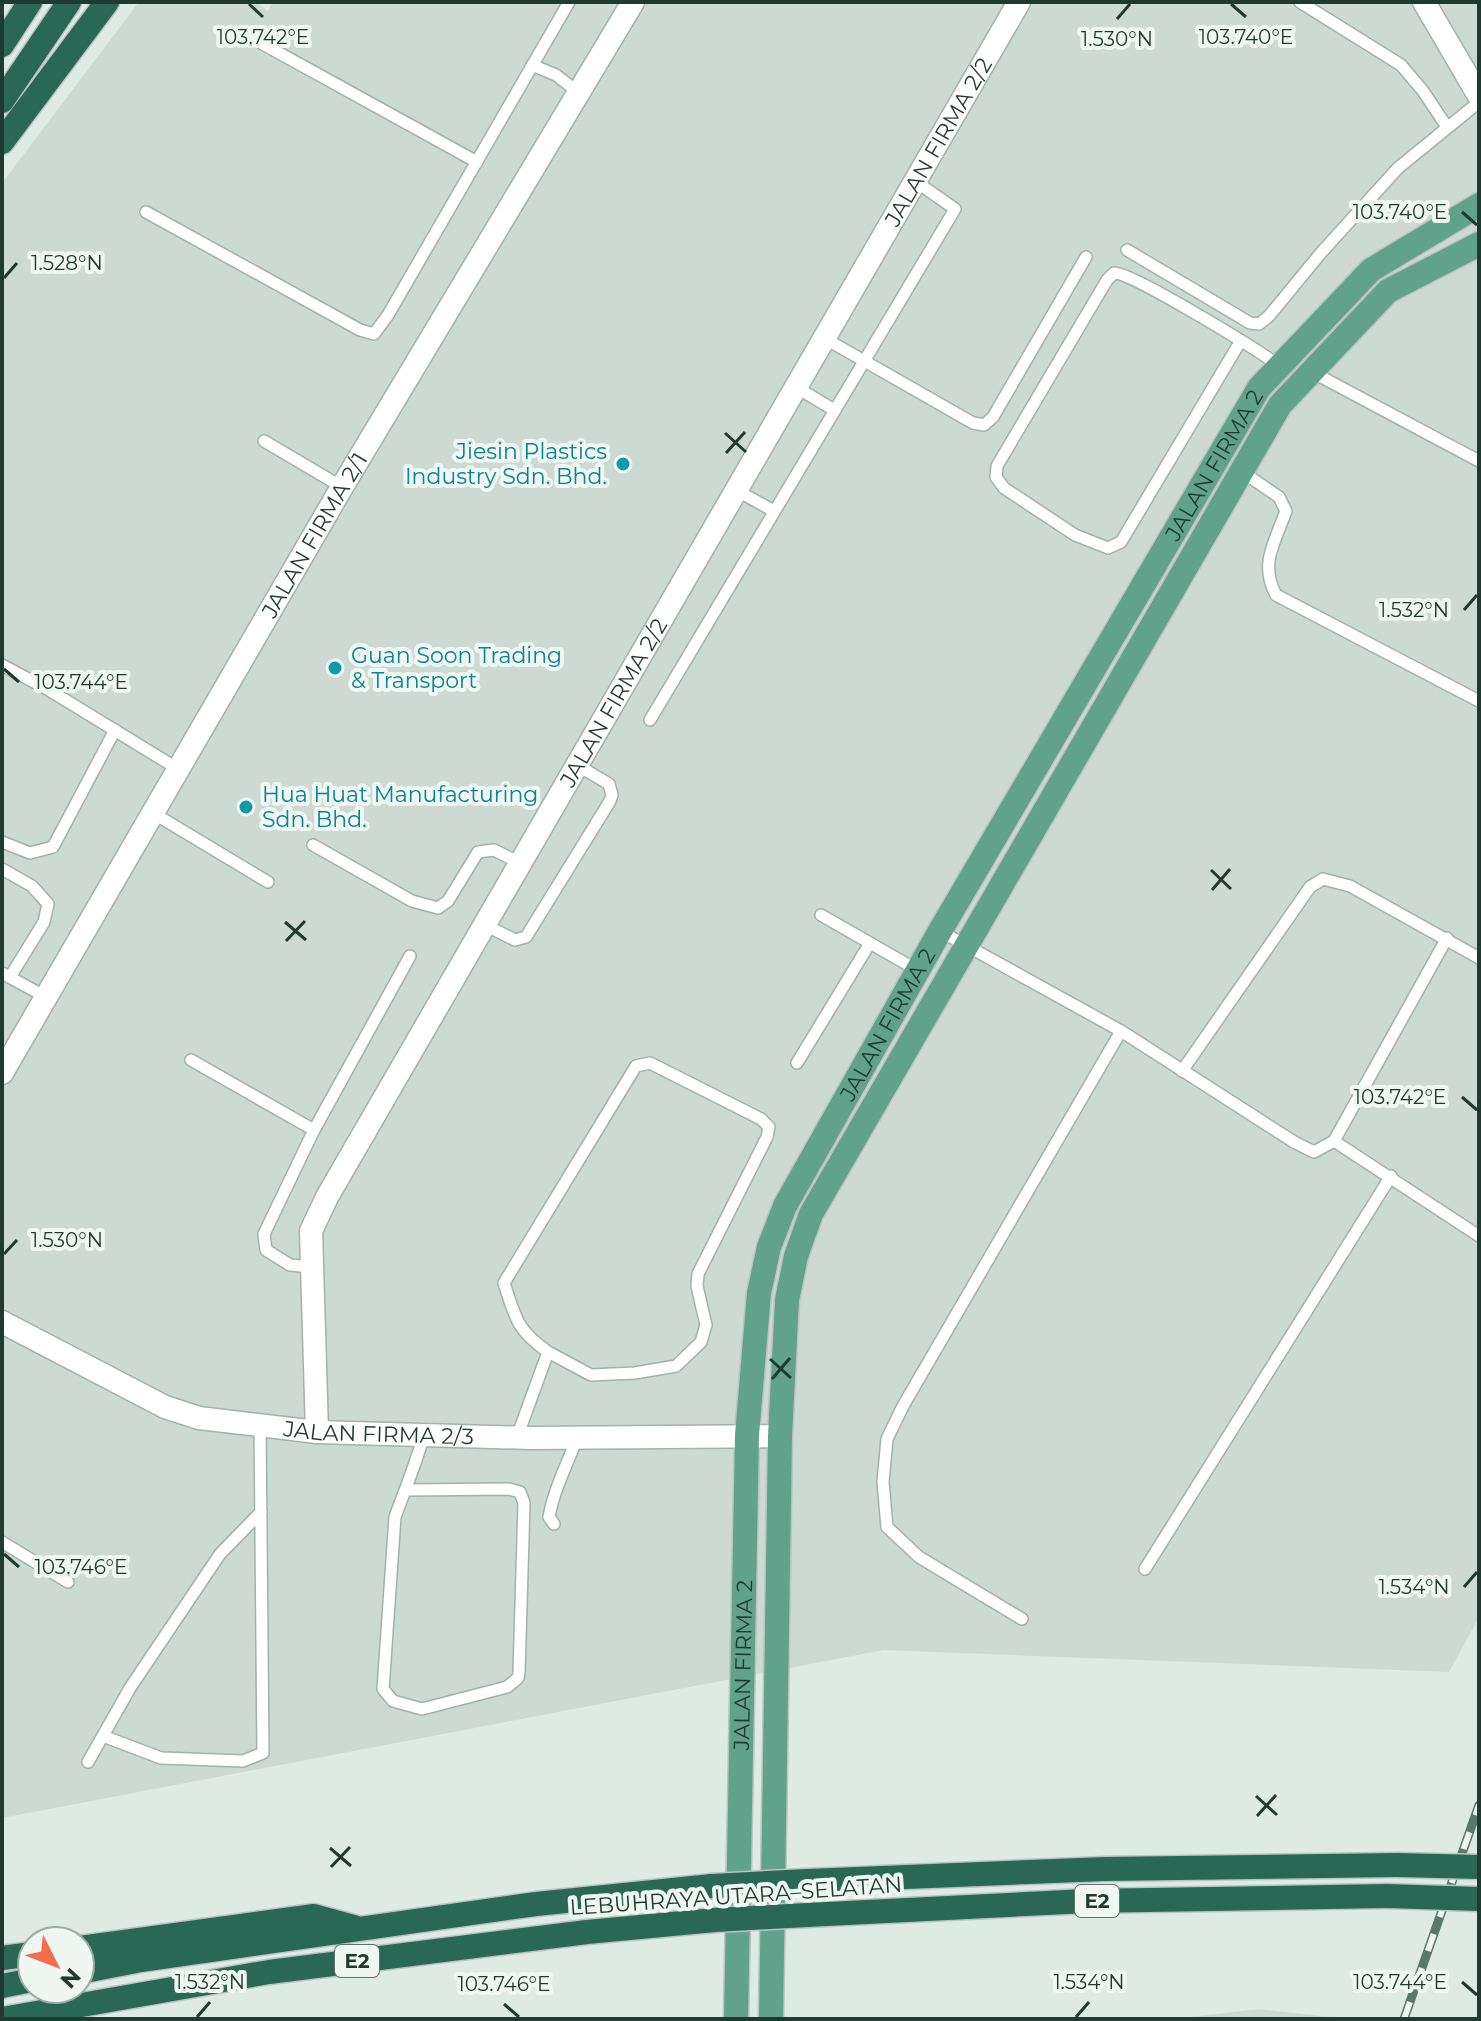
<svg xmlns="http://www.w3.org/2000/svg" width="1481" height="2021" font-family="Montserrat,sans-serif">
<style>
.built{fill:#cddad3}
.lines{fill:none;stroke-linecap:round;stroke-linejoin:round}
.lane-casing{stroke:#a1b2ab;stroke-width:14}
.street-casing{stroke:#a1b2ab;stroke-width:25}
.primary-casing{stroke:#bcc4c1;stroke-width:27}
.highway-casing{stroke:#bcc4c1;stroke-width:27}
.lane{stroke:#fff;stroke-width:11}
.street{stroke:#fff;stroke-width:22}
.primary{stroke:#61a28c;stroke-width:24}
.highway{stroke:#2a6856;stroke-width:24}
.rail-casing{stroke:#59776c;stroke-width:9}
.rail{stroke:#eff7f2;stroke-width:6;stroke-dasharray:18;stroke-linecap:butt}
.highway-bridge-casing{stroke:#bcc4c1;stroke-width:27;stroke-linecap:butt}
.highway-bridge{stroke:#2a6856;stroke-width:24}
.ticks{fill:none;stroke:#1f3b31;stroke-width:3}
.culture-dot{fill:#0f9aa8;stroke:#eff7f2;stroke-width:3}
.labels{text-anchor:middle;dominant-baseline:central;stroke-width:8;stroke-linejoin:round;paint-order:stroke}
.shield{fill:#eff7f2;stroke:#5d736b;stroke-width:2}
.shield-label{font-size:20px;font-weight:bold;fill:#1f3b31}
.street-label{font-size:22px;fill:#1f3b31;stroke:#eff7f2}
.culture-label{font-size:22px;fill:#0d838f;stroke:#eff7f2;text-anchor:start}
.ticks-label{font-size:20px;text-anchor:middle;fill:#1f3b31;stroke:#eff7f2;stroke-width:8;stroke-linejoin:round;paint-order:stroke}
</style>
<rect width="100%" height="100%" fill="#deeae4"/>
<g class="built">
<path d="M139,2H255L268,11L273,2H1479V1617L1449,1672L884,1650L2,1818V183Z"/>
<path d="M1259,2009L1349,2019H1173Z"/>
</g>
<g class="lines">
<defs>
<g id="lane">
<path d="M1300,2L1401,65L1423,91L1447,127"/>
<path d="M252,38L477,162"/>
<path d="M532,65L556,75L579,93"/>
<path d="M146,212L360,330L374,334L388,315L569,2"/>
<path d="M1127,250L1250,323L1259,324L1269,316L1320,254L1398,168L1479,102"/>
<path d="M824,338L973,423L984,425L993,417L1086,257"/>
<path d="M1240,342L1121,542L1108,548L1075,535L1004,488L996,477L997,466L1107,280L1114,273C1131,272 1260,351 1279,366"/>
<path d="M1312,372L1479,461"/>
<path d="M796,387L834,410"/>
<path d="M264,441L342,487"/>
<path d="M1241,471L1279,497L1286,511C1275,542 1259,564 1276,595L1479,701"/>
<path d="M736,490L774,511"/>
<path d="M2,665L49,690L178,769"/>
<path d="M650,720L955,209L915,181"/>
<path d="M153,813L268,882"/>
<path d="M2,842L30,853L53,847L115,730"/>
<path d="M313,845L412,901L438,908L448,901L478,852L494,850L520,863"/>
<path d="M2,869L32,886L48,904L44,922L10,977"/>
<path d="M821,915L917,970"/>
<path d="M485,925L515,940L526,937L610,801L612,795L609,784L577,765"/>
<path d="M940,931L1121,1031L1294,1142L1314,1152L1334,1141L1447,938"/>
<path d="M2,973L46,997"/>
<path d="M191,1060L314,1130"/>
<path d="M797,1063L870,943"/>
<path d="M1182,1071L1310,887L1323,879L1350,886L1479,958"/>
<path d="M1334,1141L1479,1236"/>
<path d="M311,1267L290,1265L266,1250L264,1234L314,1130L410,956"/>
<path d="M517,1437L548,1352C516,1329 516,1319 504,1283L636,1066L650,1063L761,1119L769,1127L767,1137L698,1274L697,1286L706,1325L701,1342L676,1366L635,1373L591,1375L548,1352"/>
<path d="M405,1490L509,1489L520,1492L524,1503L519,1673L518,1678L507,1687L422,1709L393,1701L383,1689L395,1517C405,1490 416,1463 424,1435"/>
<path d="M554,1524L549,1517C554,1489 567,1465 577,1438"/>
<path d="M2,1542L68,1582"/>
<path d="M1145,1569L1391,1176"/>
<path d="M1022,1619L919,1557L887,1527L883,1482L887,1439L903,1406L1121,1031"/>
<path d="M103,1736L161,1758L243,1761L263,1753L260,1425"/>
<path d="M88,1762L130,1688L220,1554L261,1512"/>
</g>
<g id="street">
<path d="M1424,2L1479,96"/>
<path id="s1" d="M2,1073L342,487L633,2"/>
<path id="s2" d="M2,1322L165,1407L199,1418L317,1432L531,1438L780,1436"/>
<path id="s3" d="M317,1432L311,1231L327,1197L1019,2"/>
</g>
<g id="primary">
<path id="s4" d="M736,2019L747,1435L759,1293L769,1247L785,1206L940,931L1259,388L1371,270L1479,205"/>
<path d="M771,2019L780,1436L787,1300L796,1256L811,1214L1280,405L1388,291L1479,244"/>
</g>
<g id="highway">
<path d="M2,45L30,2"/>
<path d="M2,101L69,2"/>
<path d="M2,142L107,2"/>
<path d="M807,1881L1105,1869L1397,1865"/>
<path d="M807,1915L1087,1901L1387,1896"/>
<path d="M80,1948L314,1916L354,1927"/>
<path d="M2,1958L32,1954"/>
<path d="M80,1972L141,1960L536,1904L712,1886"/>
<path d="M2,1986L32,1980"/>
<path d="M2,2019L269,1972L587,1932L715,1920"/>
</g>
</defs>
<use href="#lane" class="lane-casing"/>
<use href="#street" class="street-casing"/>
<use href="#primary" class="primary-casing"/>
<use href="#highway" class="highway-casing"/>
<use href="#lane" class="lane"/>
<use href="#street" class="street"/>
<use href="#primary" class="primary"/>
<use href="#highway" class="highway"/>
<defs>
<path id="rail" d="M1404,2019L1479,1805"/>
</defs>
<use href="#rail" class="rail-casing"/>
<use href="#rail" class="rail"/>
<defs>
<g id="highway-bridge">
<path d="M1397,1865L1479,1867"/>
<path d="M712,1886L807,1881"/>
<path d="M1387,1896L1479,1899"/>
<path d="M715,1920L807,1915"/>
</g>
</defs>
<use href="#highway-bridge" class="highway-bridge-casing"/>
<use href="#highway-bridge" class="highway-bridge"/>
</g>
<path class="ticks" d="M249,4L263,17M1231,4L1246,17M1117,19L1130,4M1462,212L1477,225M4,278L17,263M725,433L746,452M726,453L745,432M1464,610L1477,595M4,669L19,682M1211,870L1231,889M1212,890L1230,869M285,922L306,940M286,941L305,921M1462,1097L1477,1110M4,1254L17,1240M770,1359L791,1378M772,1379L790,1358M4,1554L19,1567M1464,1587L1477,1572M1256,1796L1277,1815M1257,1816L1276,1795M330,1848L351,1866M331,1867L350,1847M1462,1982L1477,1995M504,2004L519,2017M197,2017L210,2002M1076,2017L1089,2002"/>
<g class="culture-dot">
<circle cx="623" cy="464" r="8"/>
<circle cx="335" cy="668" r="8"/>
<circle cx="246" cy="807" r="8"/>
</g>
<g class="labels">
<g class="shield">
<rect x="1075" y="1885" width="44" height="32" rx="6"/>
<rect x="335" y="1945" width="44" height="32" rx="6"/>
</g>
<g class="shield-label">
<text x="1097" y="1901">E2</text>
<text x="357" y="1961">E2</text>
</g>
<g class="street-label">
<text stroke="none"><textPath href="#s3" startOffset="1458">JALAN FIRMA 2/2</textPath></text>
<text stroke="none"><textPath href="#s4" startOffset="1674">JALAN FIRMA 2</textPath></text>
<text stroke="none"><textPath href="#s1" startOffset="622">JALAN FIRMA 2/1</textPath></text>
<text stroke="none"><textPath href="#s3" startOffset="810">JALAN FIRMA 2/2</textPath></text>
<text stroke="none"><textPath href="#s4" startOffset="1026">JALAN FIRMA 2</textPath></text>
<text stroke="none"><textPath href="#s2" startOffset="400">JALAN FIRMA 2/3</textPath></text>
<text stroke="none"><textPath href="#s4" startOffset="354">JALAN FIRMA 2</textPath></text>
<text transform="translate(736 1896) rotate(-4)">LEBUHRAYA UTARA–SELATAN</text>
</g>
<g class="culture-label">
<text x="607" y="451" text-anchor="end">Jiesin Plastics<tspan x="607" dy="25">Industry Sdn. Bhd.</tspan></text>
<text x="351" y="655">Guan Soon Trading<tspan x="351" dy="25">&amp; Transport</tspan></text>
<text x="262" y="794">Hua Huat Manufacturing<tspan x="262" dy="25">Sdn. Bhd.</tspan></text>
</g>
</g>
<g class="ticks-label">
<text x="263" y="44">103.742°E</text>
<text x="1246" y="44">103.740°E</text>
<text x="1117" y="46">1.530°N</text>
<text x="1400" y="219">103.740°E</text>
<text x="67" y="270">1.528°N</text>
<text x="1414" y="617">1.532°N</text>
<text x="81" y="689">103.744°E</text>
<text x="1400" y="1104">103.742°E</text>
<text x="67" y="1247">1.530°N</text>
<text x="81" y="1574">103.746°E</text>
<text x="1414" y="1594">1.534°N</text>
<text x="1400" y="1989">103.744°E</text>
<text x="210" y="1989">1.532°N</text>
<text x="1089" y="1989">1.534°N</text>
<text x="504" y="1991">103.746°E</text>
</g>
<rect width="1481" height="2021" fill="none" stroke="#1f3b31" stroke-width="8"/>
<g transform="translate(56 1965) rotate(132)"><circle r="38" fill="#eff7f2" stroke="#9caca5" stroke-width="2"/>
<path d="M0-6L14 30L0 20L-14 30Z" fill="#f66c50"/>
<text y="-12" font-size="22" font-weight="bold" text-anchor="middle" fill="#1f3b31">N</text>
</g>
</svg>
